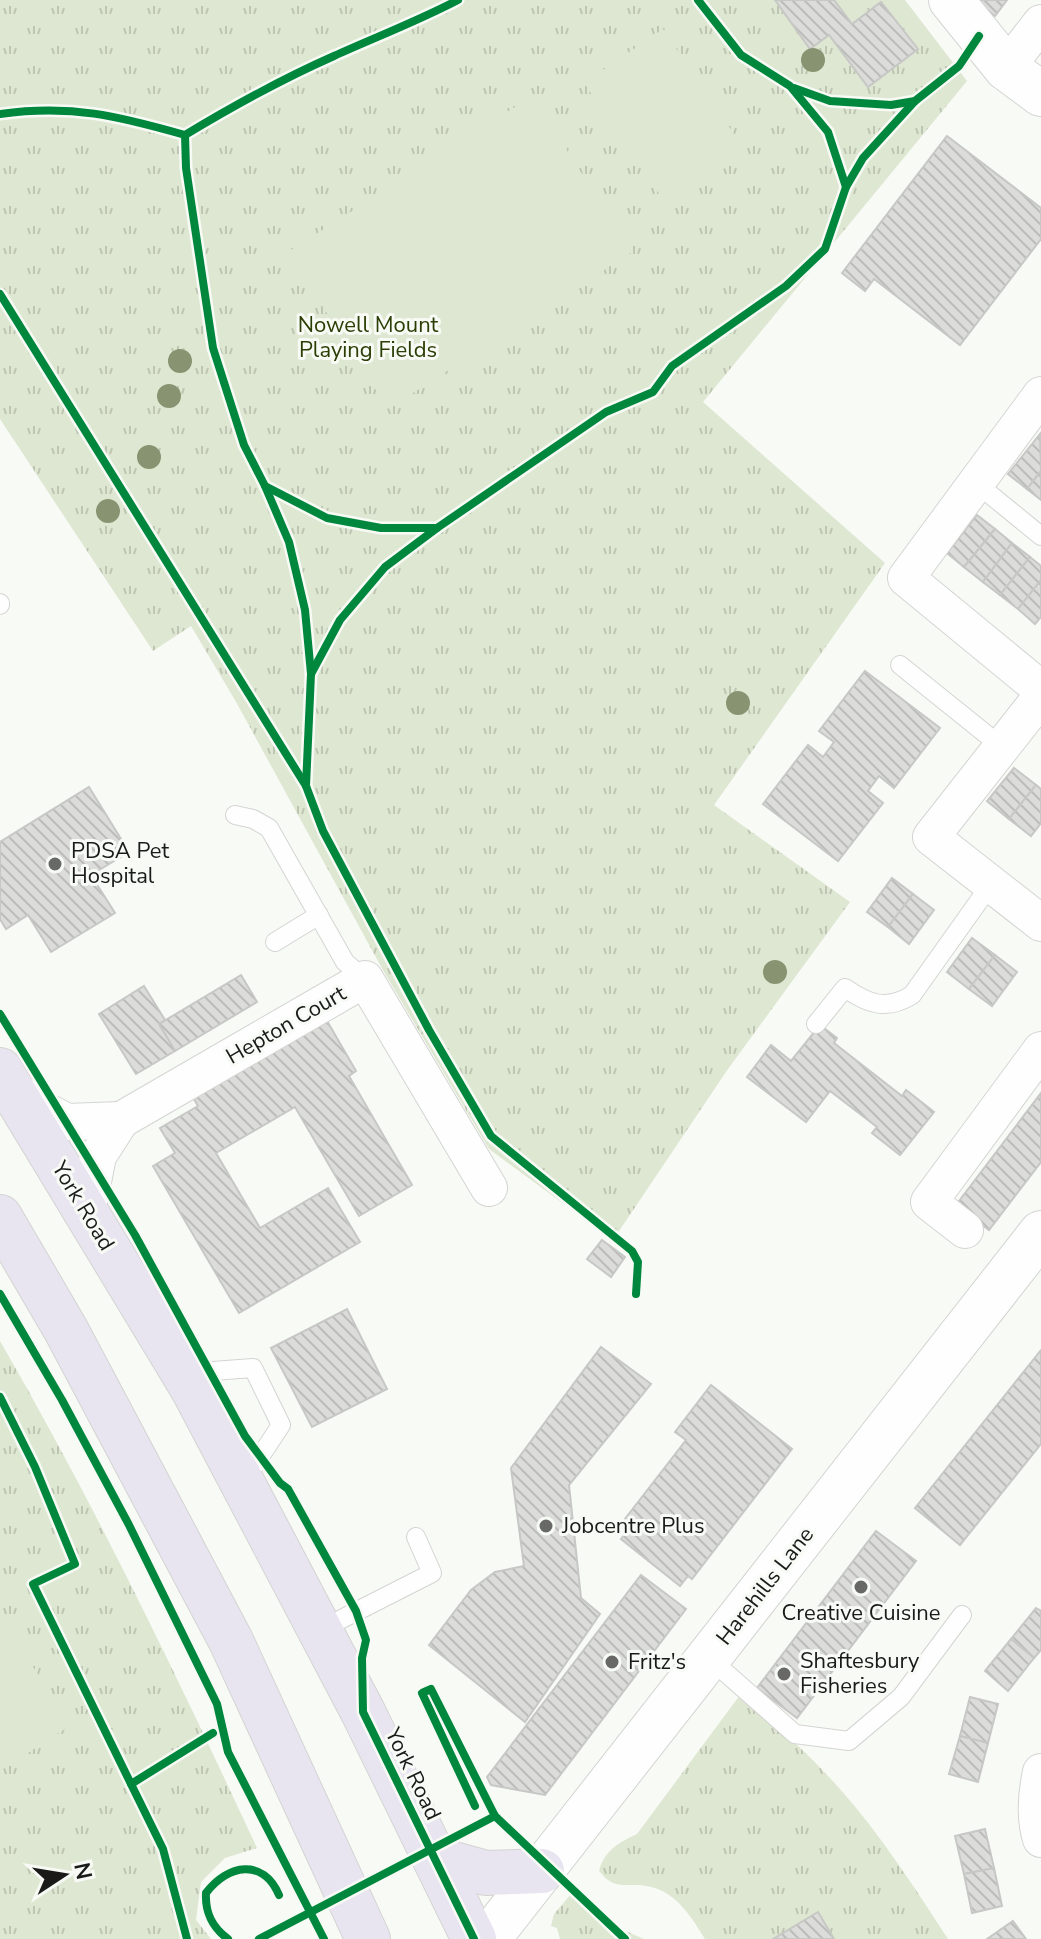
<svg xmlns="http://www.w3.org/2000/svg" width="1041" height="1939" font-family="'Nunito Sans',sans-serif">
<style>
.grass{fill:url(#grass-tufts)}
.garden{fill:#dee7d1}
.building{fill:url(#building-back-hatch);stroke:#c7c8c6;stroke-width:2}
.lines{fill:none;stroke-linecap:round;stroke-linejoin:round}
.lane-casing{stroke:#d4d5d3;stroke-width:20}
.street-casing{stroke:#d4d5d3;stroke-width:38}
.secondary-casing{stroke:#d4d5d3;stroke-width:46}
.highway-casing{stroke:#d3d4d2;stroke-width:46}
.lane{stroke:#fefefe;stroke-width:18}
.street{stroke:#fefefe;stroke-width:36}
.secondary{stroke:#fefefe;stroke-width:44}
.highway{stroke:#e9e5f0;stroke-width:44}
.cycleway-casing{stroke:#f8fbf5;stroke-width:13}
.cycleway{stroke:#00873e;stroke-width:8}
.tree{fill:#879371}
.poi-dot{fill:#686966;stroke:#f8fbf5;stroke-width:3}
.labels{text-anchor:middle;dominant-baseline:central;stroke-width:6;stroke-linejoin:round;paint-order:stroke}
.park-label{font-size:22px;fill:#2b3e05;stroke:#f8fbf5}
.poi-label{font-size:22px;fill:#1a1b19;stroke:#f8fbf5;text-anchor:start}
.street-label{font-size:22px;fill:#1a1b19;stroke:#f8fbf5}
</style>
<defs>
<pattern id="grass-tufts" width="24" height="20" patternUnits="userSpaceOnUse" patternTransform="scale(2)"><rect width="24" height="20" fill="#dee7d1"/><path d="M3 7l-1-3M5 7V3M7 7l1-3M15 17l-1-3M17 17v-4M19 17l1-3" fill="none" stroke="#bec6b3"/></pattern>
<pattern id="building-back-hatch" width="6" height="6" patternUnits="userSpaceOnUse" patternTransform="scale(2)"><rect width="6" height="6" fill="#dcdddb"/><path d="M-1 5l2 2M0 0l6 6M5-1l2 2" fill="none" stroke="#bcbdbb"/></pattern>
</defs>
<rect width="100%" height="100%" fill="#f8faf6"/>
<g class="grass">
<path d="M0,0H905L967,81L703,402L885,563L714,805L850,902L728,1069L613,1240L489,1149L384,972L235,700L191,626L153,651L0,419Z"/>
<path d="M0,1341C95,1505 177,1676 257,1848L225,1858L201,1882L196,1920L211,1939H0Z"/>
<path d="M740,1695C775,1724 809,1754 839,1788C881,1835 914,1887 948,1939H834L818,1912L773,1939H705C692,1918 677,1893 651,1887C629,1881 616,1893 599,1871C605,1850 618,1843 637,1834Z"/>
<path d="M577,1887L621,1929L644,1939H560L557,1928L551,1926L554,1914Z"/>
</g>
<g class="garden">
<path d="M663,29L747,153L668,207L584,83Z"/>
<path d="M532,96L632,252L388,409L288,252Z"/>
<path d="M0,1616L71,1725L0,1771Z"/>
</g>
<g class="building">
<path d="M775,0H834L852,24L881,2L918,49L868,87L829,35L810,49Z"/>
<path d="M975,0H1007L995,16Z"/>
<path d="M947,136L1041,208V239L960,345L874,279L865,291L842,273Z"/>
<path d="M1040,434L1041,471L1027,489L1008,474Z"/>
<path d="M1041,471V500L1027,489Z"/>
<path d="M977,515L995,529L964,567L947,553Z"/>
<path d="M995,529L1012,543L983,582L964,567Z"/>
<path d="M1012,543L1030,557L1000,595L983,582Z"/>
<path d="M1030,557L1041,566V580L1018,609L1000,595Z"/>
<path d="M1041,580V617L1035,624L1018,609Z"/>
<path d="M865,671L940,728L894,788L879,776L868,791L883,803L838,861L763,804L808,745L823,757L834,742L819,731Z"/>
<path d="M1014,768L1036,785L1009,819L987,801Z"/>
<path d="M1036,785L1041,789V823L1031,836L1009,819Z"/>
<path d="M89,787L129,852L91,875L115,913L51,952L28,915L6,929L0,919V842Z"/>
<path d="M892,878L913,894L888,927L867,912Z"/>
<path d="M913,894L934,910L909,944L888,927Z"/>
<path d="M972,938L995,955L969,989L947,972Z"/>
<path d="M995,955L1017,972L992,1006L969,989Z"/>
<path d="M241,975L257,1002L175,1051L159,1024Z"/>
<path d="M144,986L165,1020L159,1024L175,1051L136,1074L99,1014Z"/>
<path d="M323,1014L356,1071L349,1076L412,1185L359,1216L295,1107L216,1153L260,1228L328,1188L360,1242L239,1313L153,1166L175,1153L160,1128L198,1106L190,1092Z"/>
<path d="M820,1025L837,1038L834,1043L902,1096L906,1090L934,1112L900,1155L872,1133L877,1127L830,1091L806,1122L747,1077L771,1045L791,1061Z"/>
<path d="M1041,1093V1162L989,1230L956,1205Z"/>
<path d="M602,1240L625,1257L611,1277L587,1259Z"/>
<path d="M347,1309L387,1389L312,1427L271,1348Z"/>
<path d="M601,1347L651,1384L569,1485L581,1598L600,1614L525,1722L429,1645L471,1590L495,1572L524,1566L511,1468Z"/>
<path d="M1041,1350V1444L960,1545L915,1508Z"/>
<path d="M711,1385L792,1449L692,1579L688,1576L680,1586L621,1539L628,1530L621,1524L686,1440L675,1432Z"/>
<path d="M876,1531L916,1561L797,1718L757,1688Z"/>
<path d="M641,1575L686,1609L545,1795L491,1785L487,1777Z"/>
<path d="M1036,1608L1041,1611V1650L1034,1658L1011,1639Z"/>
<path d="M1011,1639L1034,1658L1008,1691L985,1671Z"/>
<path d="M970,1697L998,1704L988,1743L960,1736Z"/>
<path d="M960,1736L988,1743L978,1782L949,1774Z"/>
<path d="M985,1829L994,1868L964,1874L955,1836Z"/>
<path d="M994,1868L1002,1906L972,1913L964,1874Z"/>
<path d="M818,1912L834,1939H773Z"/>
<path d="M1013,1921L1026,1939H987Z"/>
</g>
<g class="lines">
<defs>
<g id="lane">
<path d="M976,483L1041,536"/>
<path d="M0,603V605"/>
<path d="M900,665L1002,747"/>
<path d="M235,815L253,819L269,828L345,962L365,979"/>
<path d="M275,942L319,915"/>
<path d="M816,1024L845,988C868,1004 886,1011 912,995L991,884"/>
<path d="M186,1373L253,1368L281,1425L244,1481"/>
<path d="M320,1630L432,1573L416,1537"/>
<path d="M709,1658L795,1734L849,1741L901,1697L962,1615"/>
</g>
<g id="street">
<path d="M1006,68L1041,23"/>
<path d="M1041,395L906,578L1041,689"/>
<path d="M1041,697L931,837L1041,923"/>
<path d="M12,1088L44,1110L67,1122L121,1120L98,1156L87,1212"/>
<path d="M121,1120L365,979L489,1188"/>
<path d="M965,1230L929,1202L1041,1050"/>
<path d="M1041,1772C1036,1795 1034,1817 1041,1839"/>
</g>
<g id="secondary">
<path d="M951,0L1006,68L1041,94"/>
<path d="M488,1939L1041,1233"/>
</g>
<g id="highway">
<path d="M0,1070L193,1389L363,1712L474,1939"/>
<path d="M0,1217L66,1330L231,1641L368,1939"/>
<path d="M435,1859L486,1873L542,1871"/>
</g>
</defs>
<use href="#lane" class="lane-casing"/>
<use href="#street" class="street-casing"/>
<use href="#secondary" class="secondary-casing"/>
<use href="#highway" class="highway-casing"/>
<use href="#lane" class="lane"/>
<use href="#street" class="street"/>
<use href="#secondary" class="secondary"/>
<use href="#highway" class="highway"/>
<defs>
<g id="cycleway">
<path d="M794,88L830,101L891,105L915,101L959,66L979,36"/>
<path d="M0,114C71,104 118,116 185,135C233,106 282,79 334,56C376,37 418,21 458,0"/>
<path d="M185,135L186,168L213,348L244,445L265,486L327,518L381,528H437L606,412L653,392L672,366L786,286L825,249L846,187L828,132L790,86L741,55L698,0"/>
<path d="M846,187L863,158L915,101"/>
<path d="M0,294L306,786"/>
<path d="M265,486L289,542L305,610L311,674"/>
<path d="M437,528L385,567L340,620L311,674L306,786L323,831L429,1030L491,1136L632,1251L638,1262L636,1294"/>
<path d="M0,1014L135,1235L245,1436L280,1483L288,1489L356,1611L366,1640L362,1658L363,1712L474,1939"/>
<path d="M0,1294L62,1400L129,1525L217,1704L228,1752L324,1939"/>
<path d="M0,1397L35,1467L75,1564L33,1584L131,1784L213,1733"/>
<path d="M131,1784L163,1849L187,1939"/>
<path d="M475,1806L422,1693L431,1689L495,1816L625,1939"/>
<path d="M228,1939C212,1927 205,1913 206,1893C228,1864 263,1858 279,1895"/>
<path d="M259,1939L495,1816"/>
</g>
</defs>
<use href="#cycleway" class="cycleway-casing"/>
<use href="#cycleway" class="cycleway"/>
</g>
<g class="tree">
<circle cx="813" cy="60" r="12"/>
<circle cx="180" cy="361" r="12"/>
<circle cx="169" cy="396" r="12"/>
<circle cx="149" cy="457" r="12"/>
<circle cx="108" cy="511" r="12"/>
<circle cx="738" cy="703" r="12"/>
<circle cx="775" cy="972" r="12"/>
</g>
<g class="poi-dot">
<circle cx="55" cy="864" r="8"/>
<circle cx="546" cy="1526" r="8"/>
<circle cx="861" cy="1587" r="8"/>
<circle cx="612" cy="1662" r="8"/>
<circle cx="784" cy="1674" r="8"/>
</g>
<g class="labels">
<g class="park-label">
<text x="368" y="325">Nowell Mount<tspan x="368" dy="25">Playing Fields</tspan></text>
</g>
<g class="poi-label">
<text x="71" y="851">PDSA Pet<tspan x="71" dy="25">Hospital</tspan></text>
<text x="562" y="1526">Jobcentre Plus</text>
<text x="861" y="1613" text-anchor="middle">Creative Cuisine</text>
<text x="800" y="1661">Shaftesbury<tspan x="800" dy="25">Fisheries</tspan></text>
<text x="628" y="1662">Fritz's</text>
</g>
<g class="street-label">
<text transform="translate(286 1025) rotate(-30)">Hepton Court</text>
<text transform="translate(83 1206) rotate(59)">York Road</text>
<text transform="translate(765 1586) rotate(-52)">Harehills Lane</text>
<text transform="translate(413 1774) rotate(64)">York Road</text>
</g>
</g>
<g transform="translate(64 1875) rotate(78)" stroke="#f8fbf5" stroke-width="6" paint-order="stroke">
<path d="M0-6L14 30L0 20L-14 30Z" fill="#1a1b19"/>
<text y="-12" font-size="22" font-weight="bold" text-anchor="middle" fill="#1a1b19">N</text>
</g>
</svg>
